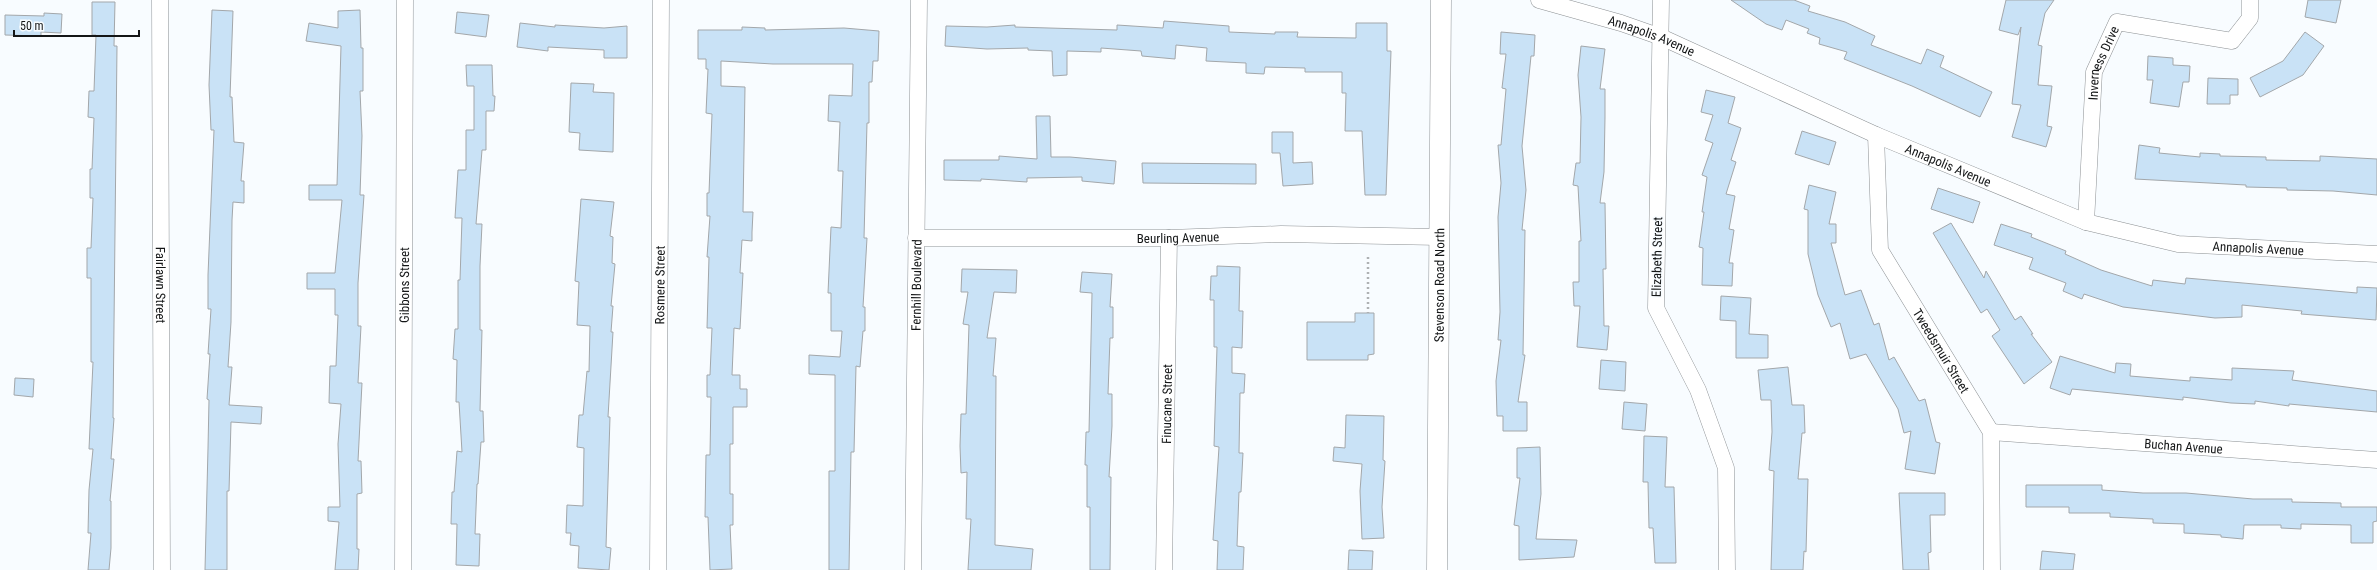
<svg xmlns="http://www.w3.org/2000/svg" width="2377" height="570" font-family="'Roboto Condensed',sans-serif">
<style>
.building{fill:#c9e2f6;stroke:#a3a7aa}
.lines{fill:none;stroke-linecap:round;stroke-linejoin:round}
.minor-casing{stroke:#8d9194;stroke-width:17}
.major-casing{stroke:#8d9194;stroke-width:21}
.path{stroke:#aeb1b3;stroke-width:2.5;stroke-dasharray:2 3;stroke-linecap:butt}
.minor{stroke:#fff;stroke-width:16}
.major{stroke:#fff;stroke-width:20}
.labels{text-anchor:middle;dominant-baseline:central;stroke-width:3;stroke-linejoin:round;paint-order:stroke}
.street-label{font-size:13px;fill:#141617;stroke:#f8fcff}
</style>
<rect width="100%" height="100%" fill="#f8fcff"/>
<g class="building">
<path d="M1731,0H1794L1810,6L1808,11L1845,22L1875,36L1871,45L1921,64L1927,49L1944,56L1940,67L1992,92L1980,117L1912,86L1844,59L1847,52L1819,44L1820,38L1807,33L1809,29L1786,20L1782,30L1766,24Z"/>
<path d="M2006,0H2054L2045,13L2038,45L2042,46L2038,85L2052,86L2047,126L2052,127L2046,147L2012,137L2021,105L2012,104L2021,27L2018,35L1999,30Z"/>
<path d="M2308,0H2341L2336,23L2305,17Z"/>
<path d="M92,2H115L114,46H117L113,418H114L111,459H114L110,501H111V548L109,570H88L91,533H88L89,490L93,449H89L93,362H91V278H87V248H91L93,198H90V169H92L94,118L88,117L89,91H94L96,35H92Z"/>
<path d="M212,10L233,11L230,97H232L234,142L244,143L241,181H244V203L233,202L232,220L231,322L228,367H232L229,405L262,407L261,424L231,422L229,491H227V570H205L208,448L209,400L207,399L210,354H208L211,309H208V275L214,130H211L209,85Z"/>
<path d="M360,10L361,48H363V91H360L362,136L360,195H364L358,283V326H361L358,383H362L358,461H361L362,493L357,494V549H359L358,570H335L339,522L328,521V507H340L338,444L341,404L329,403L330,366H336L338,315H335V289H307V273H335L342,200H309V185H337L341,46L306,41L309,23L338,28V11Z"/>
<path d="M457,12L489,15L486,37L455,33Z"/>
<path d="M44,13L62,14L61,33L41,32V36L5,35V15L44,16Z"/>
<path d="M1164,21L1229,26V32L1275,34V32H1298L1297,37L1356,38V23H1387V51H1391L1386,195H1365L1362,131H1345L1346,93H1342V72H1305V68L1265,67L1264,74L1246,73V63L1206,61L1207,48L1176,45L1175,59L1142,56L1141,51L1101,48V52L1067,51V75L1053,76L1052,51L1028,50V48L987,49L945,46L946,26L987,27L1015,25V27L1117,30V25L1163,28Z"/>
<path d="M520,23L555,27V25L604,28L627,26V58H604V50L548,47V51L517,47Z"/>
<path d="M742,27L765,28V30L844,28L879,31L878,61H873L872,82H869V123H867L864,238H867L863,307H865V331H863L860,367L856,366L854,452H851L849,570H829V471H835V375L809,374V355L840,357L842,331H831V293H828L831,227L841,228L843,171H838L840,122L828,121L829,95L852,96L853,64H773L721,61V86L745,87L743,212H753L752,232V241L742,240L740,273H743L740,329L734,328L732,375H740V389H747V407H733V444H730V494H733V525H730L732,569L710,570L708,517H705L706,455H710L711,397H707V375H710L712,328H707L709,257H707L710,216H707V193H709L712,114L706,113L708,69H706V59H698V30H742Z"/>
<path d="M1501,32L1535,35L1534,56H1531L1522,146L1526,190L1522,230H1525L1523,355H1525L1518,402H1527V431H1503V416H1497L1496,381L1501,340H1498L1500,312L1498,217L1501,183L1498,145H1501L1506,89L1502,88L1506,54H1500Z"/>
<path d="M2305,32L2324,46L2303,75L2260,97L2250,78L2283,61Z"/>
<path d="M1581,46L1605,49L1600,89H1605V117L1604,172L1600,203H1605L1606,269H1603L1604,326H1609L1607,350L1577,347L1580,306H1574L1573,282H1579V241H1581L1578,186L1573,185L1576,163H1580L1581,117L1578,75Z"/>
<path d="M2148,56L2173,58V65L2190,66L2189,82H2183L2179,107L2150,103L2153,80H2147Z"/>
<path d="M466,65H492L493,96H495L494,111H486V150H482L476,224H482L480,266V330H482L480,411H483L484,442H481L478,484H477L475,534H480L479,566L456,565L457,524H451L452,492H454L457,451L462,452L459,402H456L457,360L453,359L455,329H458V280H460L462,218H455L458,170H466V130H474V86H467Z"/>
<path d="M2208,78L2238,79V95H2230V104H2207Z"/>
<path d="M571,83L594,84L593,92L614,93L613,152L579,150L580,133L569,132Z"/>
<path d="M1706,90L1735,97L1728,123L1741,128L1731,160L1736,162L1726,194L1735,196L1729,229L1734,230L1729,263H1733L1732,286L1702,285L1703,248L1699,247L1704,212H1702L1707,177L1702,175L1713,143L1705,140L1713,115L1701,112Z"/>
<path d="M1036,116H1050L1051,157H1070L1116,161L1114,184L1082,181V177L1027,178V182L981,179V181L944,180V160H999V156L1037,159Z"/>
<path d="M1802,131L1836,142L1829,165L1795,154Z"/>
<path d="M1272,132H1293V163L1312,162L1313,184L1283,186L1280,153H1272Z"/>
<path d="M2139,145L2160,148L2159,153L2200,157V153L2220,154V156L2266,157V160L2320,161V156L2377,159V195L2333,191L2287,190V188L2246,187V185L2135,179Z"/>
<path d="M1142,163L1256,164V184L1143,183Z"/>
<path d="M1809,185L1836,192L1829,224H1836V243H1831L1845,295L1861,290L1874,325L1879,323L1889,360L1894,357L1919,401L1925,399L1936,442L1940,443L1935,474L1905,469L1911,431L1904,433L1898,409L1866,354L1850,359L1840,323L1831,327L1818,295L1808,254V210L1804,209Z"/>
<path d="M1938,188L1980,202L1973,223L1931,209Z"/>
<path d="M581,199L614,202L610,236L613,237L612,263L615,264L611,306H613L611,332H613L608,417H610L606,547L611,548L609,570L578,568L579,546L570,545L571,533H566L567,505L583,506L584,448L577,447L579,415H583L587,371L589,372L590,326L577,325L579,282L575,281Z"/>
<path d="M1951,223L1984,278L1986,271L2015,320L2021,316L2033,334H2031L2052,362L2024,384L1992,336L2000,330L1987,309L1981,313L1933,233Z"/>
<path d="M2001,224L2032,234L2031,237L2066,251L2065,254L2101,270L2152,286L2153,280L2185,284L2186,278L2357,293V287L2377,288L2376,320L2301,314L2302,311L2242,305V317L2215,318L2123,307L2084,294L2082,299L2063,291L2066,283L2029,269L2033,258L1994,245Z"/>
<path d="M1217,266L1240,267L1239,311H1243L1242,348L1232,347V373L1245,374L1244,393H1240L1239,453H1243L1241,492H1239L1237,546L1244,547L1243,570H1217L1218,541L1213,540L1219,447L1214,446L1217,347H1214V300H1210L1211,276H1217Z"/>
<path d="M962,269L1017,270L1016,293L994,292L987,338H996L993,376H996L995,545L1033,549L1031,570H968L971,519H966L967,472L961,473L960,446L961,414H966L969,325L963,324L968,292H961Z"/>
<path d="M1082,272L1112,274L1110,307H1113V338H1110L1108,394H1112V426L1109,477H1111L1110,570H1090V507H1087V465H1085L1086,432H1089L1092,293L1080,292Z"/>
<path d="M1721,296L1751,298L1749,334L1768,335V358H1736V321L1720,320Z"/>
<path d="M1355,313H1374V354L1368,355V360H1307V322H1355Z"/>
<path d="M2060,356L2115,373L2116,363L2131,364L2130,376L2190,381V377L2232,380V368L2294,371L2292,380L2377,391V412L2289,404V406L2255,401V404L2231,403L2183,397V400L2072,389L2070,395L2050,388Z"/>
<path d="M1601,360L1626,362L1625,391L1599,389Z"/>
<path d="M1788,367L1792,405H1804L1805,433H1802L1798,479H1808L1806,552L1804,551L1803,570H1771L1774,471L1769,470L1772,432L1771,400H1761L1758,370Z"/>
<path d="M15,378L34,379L33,397L14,395Z"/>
<path d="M1624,402L1647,404L1645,431L1622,429Z"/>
<path d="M1346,415L1384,416L1383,460L1385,461L1382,507L1384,538L1362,539L1360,491L1362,464L1333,461L1334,447L1345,448Z"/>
<path d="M1644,436L1667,437L1665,487H1674L1676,563H1655L1653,528H1649L1648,482H1643Z"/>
<path d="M1540,447L1541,494L1536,539L1577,540L1574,557L1519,560V526L1514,525L1520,478H1517V448Z"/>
<path d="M2026,485H2102V490L2143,493H2186L2253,499H2292V502L2341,503V507H2377V521L2373,522V543H2351V525L2301,524V529L2281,528V525H2244L2243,539L2221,537V535L2184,533V524L2153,523V519L2110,517V513H2069V507H2026Z"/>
<path d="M1899,493H1945V515H1930L1931,552L1928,553L1929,570H1903Z"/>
<path d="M1349,550L1373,551L1372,570H1348Z"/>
<path d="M2042,551L2075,554L2073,570H2040Z"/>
</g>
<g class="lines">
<defs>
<g id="minor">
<path id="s1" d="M160,0L162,570"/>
<path id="s2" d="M1539,0L1621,23L1661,37L1876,135L2086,222L2178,244L2377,254"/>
<path d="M1661,0L1656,308L1698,390L1726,468L1727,570"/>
<path id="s3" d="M1876,135L1880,250L1991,432L1992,570"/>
<path id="s4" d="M2086,222L2094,72L2117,22L2232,41L2250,18V0"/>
<path id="s5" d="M916,238H1169L1281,234L1439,237"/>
<path id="s6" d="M1991,432L2377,460"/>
<path id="s7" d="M403,570L405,0"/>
<path id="s8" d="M658,570L661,0"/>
<path id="s9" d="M913,570L919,0"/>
<path id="s10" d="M1164,570L1169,238"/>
</g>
<g id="major">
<path id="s11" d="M1437,570L1441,0"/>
</g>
</defs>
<use href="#minor" class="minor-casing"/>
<use href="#major" class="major-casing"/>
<path class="path" d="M1368,257V313"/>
<use href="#minor" class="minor"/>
<use href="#major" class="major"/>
</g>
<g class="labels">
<g class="street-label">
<text stroke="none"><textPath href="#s2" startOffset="118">Annapolis Avenue</textPath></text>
<text stroke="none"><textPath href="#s4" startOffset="161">Inverness Drive</textPath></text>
<text stroke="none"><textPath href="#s2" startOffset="442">Annapolis Avenue</textPath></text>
<text stroke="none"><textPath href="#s5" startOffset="262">Beurling Avenue</textPath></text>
<text stroke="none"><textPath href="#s2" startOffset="766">Annapolis Avenue</textPath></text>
<text transform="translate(1657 257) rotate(-89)">Elizabeth Street</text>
<text stroke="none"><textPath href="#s1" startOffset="285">Fairlawn Street</textPath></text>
<text stroke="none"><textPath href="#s7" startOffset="285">Gibbons Street</textPath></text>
<text stroke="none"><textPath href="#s8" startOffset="285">Rosmere Street</textPath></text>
<text stroke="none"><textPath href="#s9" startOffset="285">Fernhill Boulevard</textPath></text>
<text stroke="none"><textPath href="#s11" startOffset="285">Stevenson Road North</textPath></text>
<text stroke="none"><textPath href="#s3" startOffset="233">Tweedsmuir Street</textPath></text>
<text stroke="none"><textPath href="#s10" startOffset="166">Finucane Street</textPath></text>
<text stroke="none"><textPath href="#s6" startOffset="193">Buchan Avenue</textPath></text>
</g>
</g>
<path d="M14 30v6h125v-6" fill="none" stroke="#141617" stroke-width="2"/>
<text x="20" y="30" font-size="12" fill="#141617" stroke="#f8fcff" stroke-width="3" paint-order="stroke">50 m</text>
</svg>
